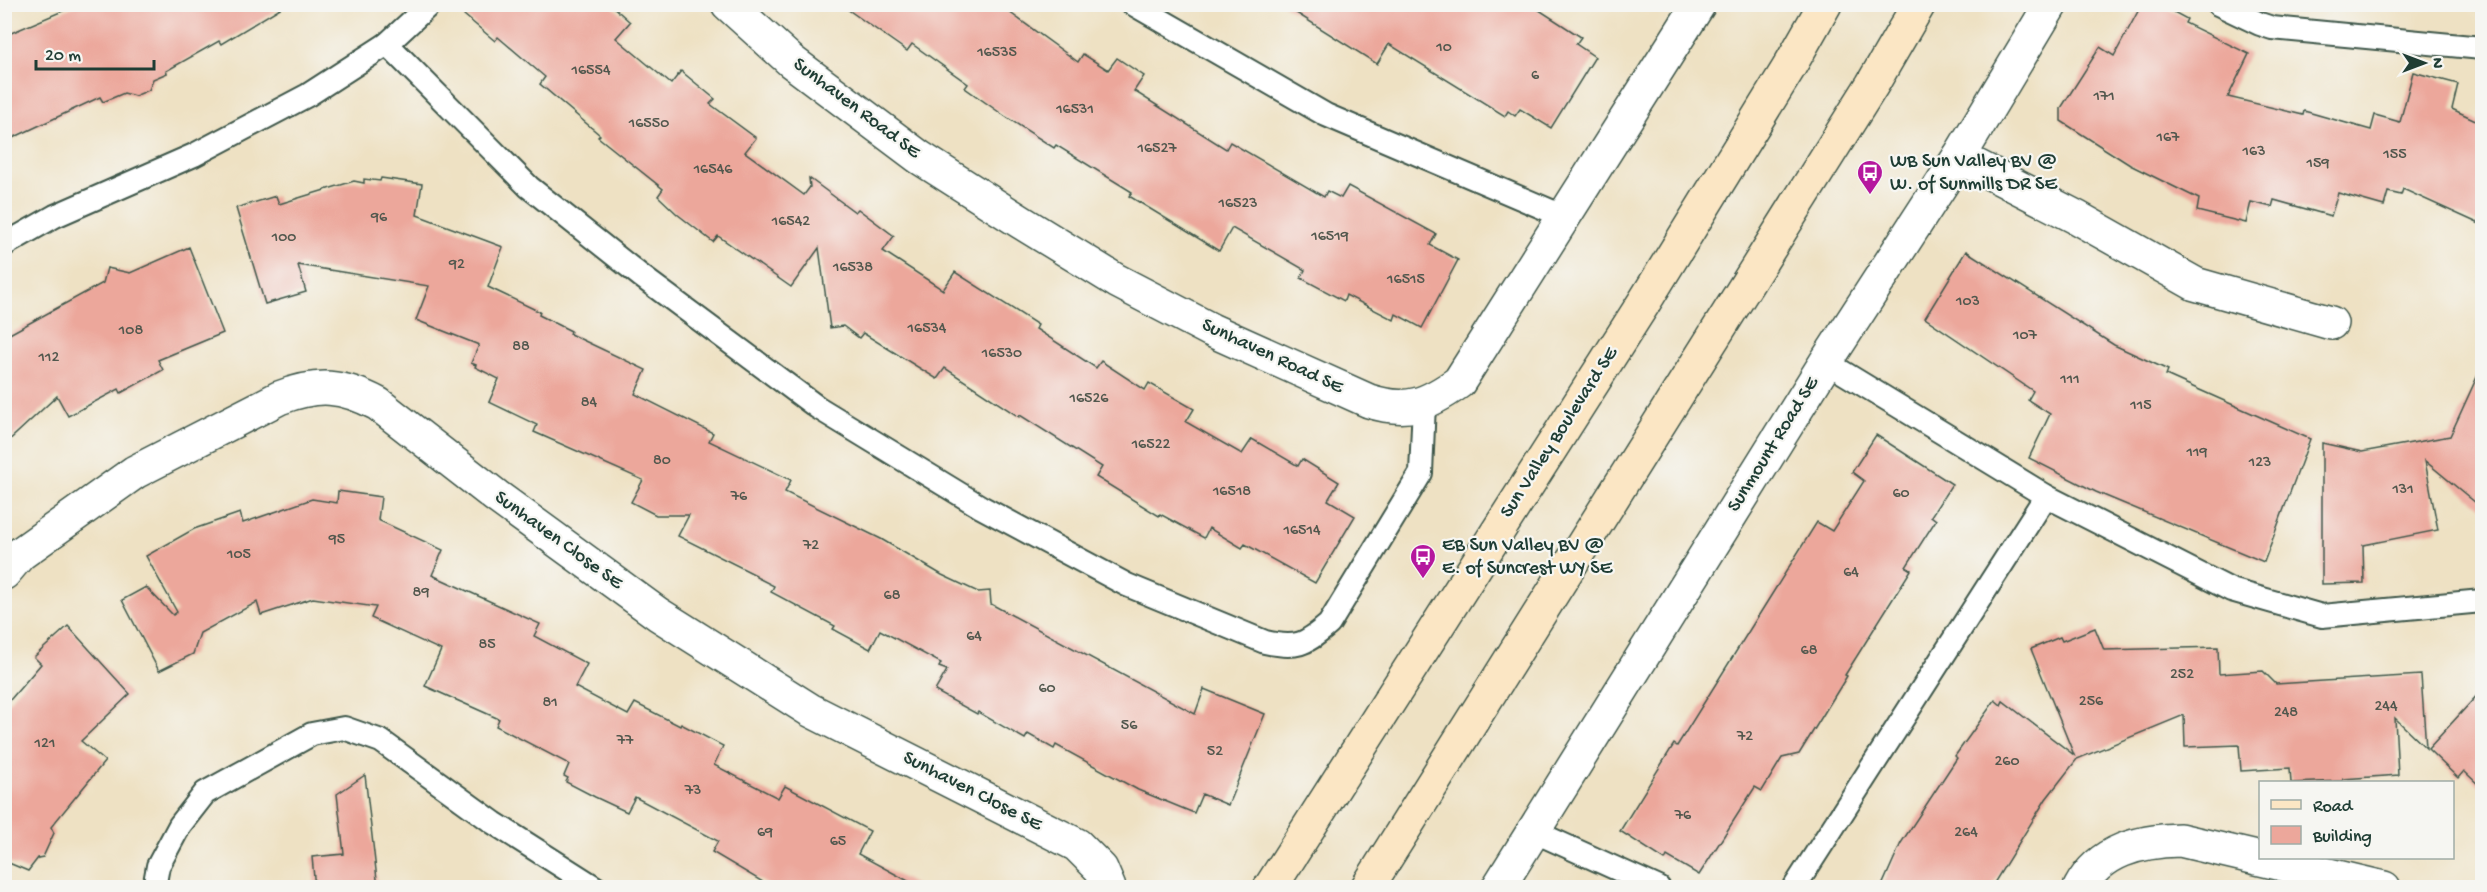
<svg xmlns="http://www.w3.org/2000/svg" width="2487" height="892" font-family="'Gochi Hand',sans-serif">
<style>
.building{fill:#eca79b}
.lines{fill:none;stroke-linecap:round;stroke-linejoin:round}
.lane-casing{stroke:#3e5649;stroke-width:26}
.street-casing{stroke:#3e5649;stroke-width:36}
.secondary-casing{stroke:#3e5649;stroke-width:36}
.lane{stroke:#fff;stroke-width:22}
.street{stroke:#fff;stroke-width:33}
.secondary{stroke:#fbe6c4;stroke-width:33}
.labels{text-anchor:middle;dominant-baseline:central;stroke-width:4.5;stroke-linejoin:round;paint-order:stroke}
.number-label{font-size:16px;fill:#52584e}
.street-label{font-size:20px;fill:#1f3d34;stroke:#f6f6f2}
.poi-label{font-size:20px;fill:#1f3d34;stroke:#f6f6f2;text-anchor:start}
</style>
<rect width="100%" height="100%" fill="#f6f6f2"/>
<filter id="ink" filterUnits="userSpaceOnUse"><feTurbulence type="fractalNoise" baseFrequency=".0167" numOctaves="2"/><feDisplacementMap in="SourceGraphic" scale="12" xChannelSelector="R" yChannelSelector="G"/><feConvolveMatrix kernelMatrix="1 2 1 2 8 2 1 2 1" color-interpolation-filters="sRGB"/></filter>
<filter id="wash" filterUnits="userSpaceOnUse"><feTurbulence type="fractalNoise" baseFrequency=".008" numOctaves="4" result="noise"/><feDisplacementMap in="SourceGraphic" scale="24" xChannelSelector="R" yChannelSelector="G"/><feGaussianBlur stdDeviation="1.35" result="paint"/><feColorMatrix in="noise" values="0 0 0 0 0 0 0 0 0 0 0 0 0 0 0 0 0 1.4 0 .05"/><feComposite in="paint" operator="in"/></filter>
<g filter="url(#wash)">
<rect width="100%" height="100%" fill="#eee1c3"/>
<g id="blocks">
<g class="building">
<path d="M79,4H287L221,44L219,41L166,71L167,73L153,79L149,90L135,96L124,93L103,102L100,97L4,142V36Z"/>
<path d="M451,4H610L630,22L616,38L671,84L681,71L715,99L710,104L756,138L745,152L804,195L810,187L809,178L855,212L858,209L894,236L883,251L943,290L955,272L1038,325L1036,329L1096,368L1101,361L1145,390L1149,383L1194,409L1186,422L1242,454L1252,439L1298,466L1302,459L1339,482L1328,500L1355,516L1315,583L1245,544L1242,548L1209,528L1204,538L1160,514L1159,516L1096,477L1102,467L1020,415L1019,417L945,368L937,379L863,333L859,338L843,326L830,328L819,248L791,287L718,236L713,242L677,214L658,196L663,189L598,137L600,135L540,84L545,77L498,37L495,41Z"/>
<path d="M840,4H998L1078,62L1083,54L1108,70L1117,58L1144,76L1134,91L1226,149L1230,142L1324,197L1327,191L1341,198L1348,186L1436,234L1430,245L1458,260L1422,328L1396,314L1394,320L1346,295L1344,301L1301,278L1305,270L1232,228L1219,251L1129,196L1132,192L1056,145L1054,148L1006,117L965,88L968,84L912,44L907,51Z"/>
<path d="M1282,4H1530L1581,37L1576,44L1595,57L1551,128L1520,109L1515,116L1508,111L1505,116L1389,44L1377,64Z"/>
<path d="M2142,4H2159L2187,19L2185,23L2249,54L2228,97L2303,115L2304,111L2371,130L2375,115L2400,122L2413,72L2458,84L2452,109L2482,123V225L2403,189L2401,195L2388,192L2384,206L2338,193L2331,216L2274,200L2272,207L2251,202L2246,223L2197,211L2199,199L2130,165L2061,121V108L2100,47L2114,56Z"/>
<path d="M381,178L422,184L417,215L503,247L488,287L540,312L539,315L571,331L570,334L646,370L635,394L713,433L709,441L791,480L785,492L881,539L942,575L978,592L990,591L991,604L1195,714L1204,689L1265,714L1228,805L1202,794L1194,813L1138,790L1056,745L1054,749L1028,734L1025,739L978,712L977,714L935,691L947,670L939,667L941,663L880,630L870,649L833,629L835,626L771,592L774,586L756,577V575L678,536L689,515H656L631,502L643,480L534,432L537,425L489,402L499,379L475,367L476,365L471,363L479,345L416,320L429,286L298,265L306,292L265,304L236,208L276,196L279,204L354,181L364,183V179L380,181Z"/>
<path d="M189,247L223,333L158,360L163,370L121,393L119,389L68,416L57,396L4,445V337L103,283L107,268L130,273Z"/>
<path d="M1966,251L2114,345L2168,370L2166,375L2310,439L2264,562L2096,492L2029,458L2050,414L2028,400L2033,391L1925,318Z"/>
<path d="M2482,366V508L2425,461L2438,530L2363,545L2364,583L2322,584V443L2362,452L2450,436Z"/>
<path d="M1876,435L1952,484L1931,516L1936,520L1906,567L1911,570L1845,675L1847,676L1799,754L1782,758L1762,791L1755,787L1699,875L1667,856L1665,860L1620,831L1674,744L1677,746L1817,522L1832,531L1864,481L1852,472Z"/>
<path d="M338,491L381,497L378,520L443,550L432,575L540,624L534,636L587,664L575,687L628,715L635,703L680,726L681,724L723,746L714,765L778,798L785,786L870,831L858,854L921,888H773L712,852L718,841L635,797L627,812L595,797L566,782L568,778L564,776L569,764L496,726L499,719L425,686L441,650L371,618L376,607L313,598L261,615L257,602L200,633L193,654L159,671L122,600L146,587L173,615L177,612L146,556L194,529L240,513L243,523L312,499L337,503Z"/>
<path d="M68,626L130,694L81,741L105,761L51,827L54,833L43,857L38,858L28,871L4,861V707L41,664L34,657Z"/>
<path d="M2095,628L2104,650L2218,647L2219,674L2263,671L2276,684L2421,675L2426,748L2395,718L2398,775L2343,779V781L2291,783L2290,768L2241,771L2239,745L2185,747L2184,715L2077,759L2046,799L1991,888H1881L1901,843L1957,758L1955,756L1995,700L2001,705L2003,701L2074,755L2031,649L2060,637L2062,641Z"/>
<path d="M2482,690V788L2464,771L2458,778L2428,749Z"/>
<path d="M365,775L378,888H315L312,857L344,854L337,794Z"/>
</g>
</g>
</g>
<g filter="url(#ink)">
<use href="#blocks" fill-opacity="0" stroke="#3e5649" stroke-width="1.5"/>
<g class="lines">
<defs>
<g id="lane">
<path d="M1133,4L1326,115L1565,217"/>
<path d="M2218,4L2260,24L2272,28L2482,48"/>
<path d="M387,44L529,187L641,276L817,407L981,507L1127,585L1265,642C1296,649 1305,645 1329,624L1421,473L1424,403"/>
<path d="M4,245L55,216L194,155L308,95L387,44L430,4"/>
<path d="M1826,362L2046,496L2231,590L2322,616L2482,601"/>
<path d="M1533,831L1659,888"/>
<path d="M154,888L158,866L180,825L205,793L312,734L344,728L381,741L494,823L596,888"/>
<path d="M1794,888L2046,496"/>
</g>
<g id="street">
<path d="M728,4L791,61L919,157L1021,222L1117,281L1211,330L1369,401C1407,413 1427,405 1459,382L1699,4"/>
<path d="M1959,157L2076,217L2195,284L2331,323"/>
<path d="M4,573L20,554L135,472L279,398C318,383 342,385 378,404L496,496L658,614L810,710L1077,845L1101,869L1109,888"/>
<path d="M1498,888L1826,362L1959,157L2051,4"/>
<path d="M2080,888C2100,850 2140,841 2180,840L2384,888"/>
</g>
<g id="secondary">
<path d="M1270,888L1643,304L1788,69L1825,4"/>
<path d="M1367,888L1872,85L1919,4"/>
</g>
</defs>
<use href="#lane" class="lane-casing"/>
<use href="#street" class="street-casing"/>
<use href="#secondary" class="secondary-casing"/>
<use href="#lane" class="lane"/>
<use href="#street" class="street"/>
<use href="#secondary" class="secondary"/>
</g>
</g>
<defs>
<symbol id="bus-pin" viewBox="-11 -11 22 30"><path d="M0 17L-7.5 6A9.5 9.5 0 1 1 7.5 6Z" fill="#b5179e" stroke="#f6f6f2"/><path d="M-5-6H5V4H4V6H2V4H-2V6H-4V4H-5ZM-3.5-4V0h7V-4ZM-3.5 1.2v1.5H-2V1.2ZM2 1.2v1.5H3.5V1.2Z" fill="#fff"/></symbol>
</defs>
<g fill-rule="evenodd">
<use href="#bus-pin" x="1855" y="158" width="30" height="40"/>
<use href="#bus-pin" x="1408" y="542" width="30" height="40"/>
</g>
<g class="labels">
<g class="number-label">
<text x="1444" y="48">10</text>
<text x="997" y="53">16535</text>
<text x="591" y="71">16554</text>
<text x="1535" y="76">6</text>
<text x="2104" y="97">171</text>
<text x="1075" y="110">16531</text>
<text x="649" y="124">16550</text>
<text x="2168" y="138">167</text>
<text x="1157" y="149">16527</text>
<text x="2254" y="152">163</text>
<text x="2395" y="155">155</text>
<text x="2318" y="164">159</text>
<text x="713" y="170">16546</text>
<text x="1238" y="204">16523</text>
<text x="379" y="218">96</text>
<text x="791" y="222">16542</text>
<text x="1330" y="237">16519</text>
<text x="284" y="238">100</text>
<text x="457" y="265">92</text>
<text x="853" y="268">16538</text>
<text x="1406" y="280">16515</text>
<text x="1968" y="302">103</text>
<text x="927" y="329">16534</text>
<text x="131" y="331">108</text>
<text x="2025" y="336">107</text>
<text x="521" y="347">88</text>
<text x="1002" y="354">16530</text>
<text x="49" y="358">112</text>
<text x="2070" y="380">111</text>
<text x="1089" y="399">16526</text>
<text x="589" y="403">84</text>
<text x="2141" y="406">115</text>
<text x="1151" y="445">16522</text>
<text x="2197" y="453">119</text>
<text x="662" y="461">80</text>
<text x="2260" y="463">123</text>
<text x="2403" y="490">131</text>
<text x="1232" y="492">16518</text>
<text x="1901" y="494">60</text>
<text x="739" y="497">76</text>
<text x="1302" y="531">16514</text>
<text x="337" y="540">95</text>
<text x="811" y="546">72</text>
<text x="239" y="555">105</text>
<text x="1851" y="573">64</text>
<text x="421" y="593">89</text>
<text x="892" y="596">68</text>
<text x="974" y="637">64</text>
<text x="487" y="645">85</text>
<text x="1809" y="651">68</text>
<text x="2182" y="675">252</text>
<text x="1047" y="689">60</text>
<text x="2091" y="702">256</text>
<text x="550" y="703">81</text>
<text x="2386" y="707">244</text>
<text x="2286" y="713">248</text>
<text x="1129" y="726">56</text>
<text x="1745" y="737">72</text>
<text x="625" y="741">77</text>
<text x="45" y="744">121</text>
<text x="1215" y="752">52</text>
<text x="2007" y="762">260</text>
<text x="693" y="791">73</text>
<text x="1683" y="816">76</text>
<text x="765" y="833">69</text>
<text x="1966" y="833">264</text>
<text x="838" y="842">65</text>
</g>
<g class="street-label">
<text transform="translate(856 109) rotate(37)">Sunhaven Road SE</text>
<text transform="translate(1272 357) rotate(25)">Sunhaven Road SE</text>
<text transform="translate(1560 433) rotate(-57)">Sun Valley Boulevard SE</text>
<text transform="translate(1774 445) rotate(-58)">Sunmount Road SE</text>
<text transform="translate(558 541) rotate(36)">Sunhaven Close SE</text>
<text transform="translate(972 792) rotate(27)">Sunhaven Close SE</text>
</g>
<g class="poi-label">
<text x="1890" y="162">WB Sun Valley BV @<tspan x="1890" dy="23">W. of Sunmills DR SE</tspan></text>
<text x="1442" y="546">EB Sun Valley BV @<tspan x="1442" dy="23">E. of Suncrest WY SE</tspan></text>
</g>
</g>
<rect width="2487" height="892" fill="none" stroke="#f6f6f2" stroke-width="24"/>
<rect x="2259" y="781" width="195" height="78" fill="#f6f6f2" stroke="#a0aca6" stroke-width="1.5"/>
<rect x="2271" y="800" width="30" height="9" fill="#fbe6c4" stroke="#a0aca6" stroke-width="1.5"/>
<text x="2313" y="811" font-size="18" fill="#1f3d34">Road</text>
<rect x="2271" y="826" width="30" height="18" fill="#eca79b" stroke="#a0aca6" stroke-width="1.5"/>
<text x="2313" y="841" font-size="18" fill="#1f3d34">Building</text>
<g transform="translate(2424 63) rotate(90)" stroke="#f6f6f2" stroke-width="4.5" paint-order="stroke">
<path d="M0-4.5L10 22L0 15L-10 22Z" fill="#1f3d34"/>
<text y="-9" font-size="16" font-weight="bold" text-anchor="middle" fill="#1f3d34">N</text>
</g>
<path d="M36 60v9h118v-9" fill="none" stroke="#1f3d34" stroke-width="3"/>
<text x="45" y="60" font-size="18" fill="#1f3d34" stroke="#f6f6f2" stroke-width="4.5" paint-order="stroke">20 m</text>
</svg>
